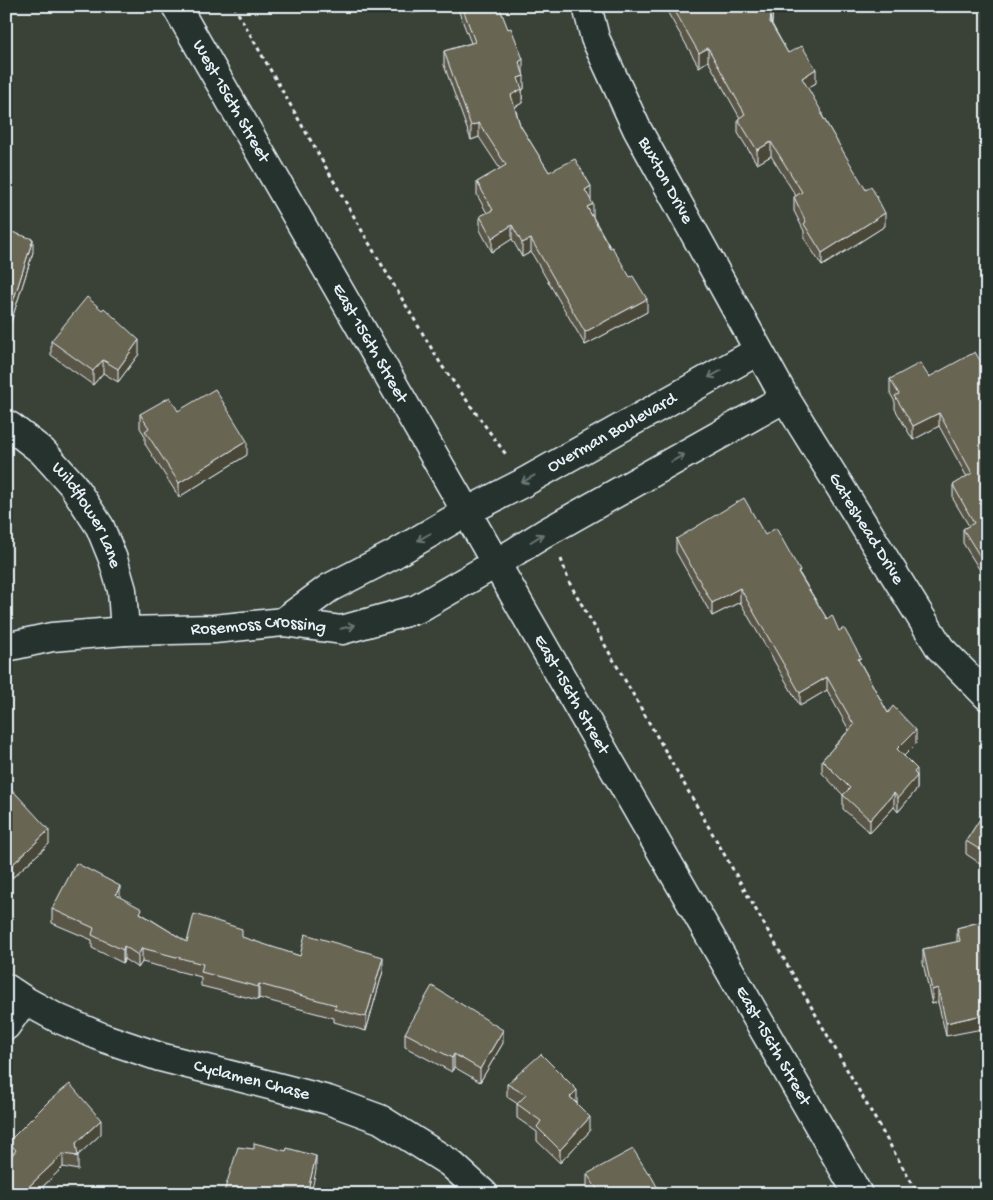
<svg xmlns="http://www.w3.org/2000/svg" width="993" height="1200" font-family="'Gochi Hand',sans-serif">
<style>
.lines{fill:none;stroke-linecap:round;stroke-linejoin:round}
.minor-casing{stroke:#e8f1f8;stroke-width:31}
.path{stroke:#e8f1f8;stroke-width:3;stroke-dasharray:4 4;stroke-linecap:butt}
.minor{stroke:#26332d;stroke-width:28}
.wall{fill:#5a5747;stroke:#e8f1f8}
.shaded-wall{fill:#4a4739;stroke:#e8f1f8}
.building{fill:#696552;stroke:#e8f1f8}
.oneway{stroke:#6a7674}
.labels{text-anchor:middle;dominant-baseline:central;stroke-width:4;stroke-linejoin:round;paint-order:stroke}
.street-label{font-size:18px;fill:#e8f1f8;stroke:#26332d}
</style>
<rect width="100%" height="100%" fill="#3a4238"/>
<filter id="ink" filterUnits="userSpaceOnUse"><feTurbulence type="fractalNoise" baseFrequency=".02" numOctaves="2"/><feDisplacementMap in="SourceGraphic" scale="10" xChannelSelector="R" yChannelSelector="G"/><feConvolveMatrix kernelMatrix="1 2 1 2 8 2 1 2 1" color-interpolation-filters="sRGB"/></filter>
<g filter="url(#ink)">
<g class="lines">
<defs>
<g id="minor">
<path id="s1" d="M176,6L858,1194"/>
<path id="s2" d="M587,6L595,38L637,129L785,398L940,648L987,696"/>
<path id="s3" d="M6,424L11,427L42,451L72,484L100,527L113,559L122,590L125,631"/>
<path id="s4" d="M283,622L329,588L391,556L466,512L521,484L758,351"/>
<path id="s5" d="M6,647L52,637L125,631L214,629L283,622L342,630L417,609L495,564L547,532L785,398"/>
<path id="s6" d="M6,988L24,1000L57,1018L104,1038L160,1057L328,1100L380,1119L450,1163L484,1194"/>
<path d="M6,1026L24,1000"/>
</g>
</defs>
<use href="#minor" class="minor-casing"/>
<g class="path">
<path d="M234,6L373,250L442,366L507,456"/>
<path d="M561,559L569,582L918,1194"/>
</g>
<use href="#minor" class="minor"/>
</g>
<g class="wall">
<path d="M399,6H499L523,73L524,89L522,90V103L515,107L520,125L549,172L591,200H590L593,217L647,312L585,345L531,252L522,257L512,239L492,252L480,230V216L487,213L477,195V182L500,169L479,137L471,140L444,65V51L471,43L457,7L413,13Z"/>
<path d="M664,6H773L772,24L788,53L816,83L807,88L823,117L885,226L822,266L804,238V231L794,211V197L796,196L771,156L757,164L738,133V119L740,118L708,61L699,67Z"/>
<path d="M981,6H987V14Z"/>
<path d="M6,230L33,252L10,325L6,324Z"/>
<path d="M51,341L139,354L118,382L103,373L93,385L51,355Z"/>
<path d="M987,372V576L984,570L981,572L963,543V529L969,526L953,499V485L967,477L939,426L913,440L895,409V402L890,393V379L929,377Z"/>
<path d="M178,411L247,455L179,497L145,444V436L140,428V414Z"/>
<path d="M765,535L800,574L827,619L839,631L861,664L888,713L916,744L904,756L917,775V789L898,812L894,807L870,833L843,809V795L822,773V760L849,730L827,690L800,706L740,602L712,616L676,552V539Z"/>
<path d="M6,783L49,844L12,878L6,871Z"/>
<path d="M987,808V868L966,854V841Z"/>
<path d="M120,898L142,914L187,942L242,938L300,956L383,971L366,1031L334,1022V1018L259,998L258,1000L201,986V977L142,962L138,968L124,959L123,963L92,948V940L52,923V909Z"/>
<path d="M987,920L946,1036L938,1002L932,1004L923,963V949L957,942V928Z"/>
<path d="M405,1033L503,1043L480,1082L454,1067L452,1072L405,1047Z"/>
<path d="M507,1084L577,1103L590,1131L560,1163L537,1141V1132L517,1118V1104H518L507,1097Z"/>
<path d="M101,1134L78,1155V1170L63,1167L35,1194H6L11,1157L8,1155V1142Z"/>
<path d="M587,1174L661,1194H591L587,1188Z"/>
</g>
<g class="shaded-wall">
<path d="M772,6H773V12L770,35V22Z"/>
<path d="M708,48V61L699,67V53Z"/>
<path d="M523,59V73L519,75V62Z"/>
<path d="M816,69V83L802,91V78Z"/>
<path d="M524,76V89L522,90V103L511,109V95L518,78Z"/>
<path d="M479,123V137L471,140V126Z"/>
<path d="M771,142V156L757,164V150Z"/>
<path d="M591,186V200L585,203V190Z"/>
<path d="M593,204V218L587,207Z"/>
<path d="M885,213V226L822,266V253Z"/>
<path d="M512,225V239L492,252V238Z"/>
<path d="M33,239V252L10,325V311Z"/>
<path d="M531,239V252L522,257V243Z"/>
<path d="M647,299V312L585,345V332Z"/>
<path d="M139,340V354L118,382V369Z"/>
<path d="M103,360V373L93,385V371Z"/>
<path d="M939,413V426L913,440V426Z"/>
<path d="M247,441V455L179,497V483Z"/>
<path d="M984,557V570L981,572V558Z"/>
<path d="M740,588V602L712,616V603Z"/>
<path d="M827,677V690L800,706V693Z"/>
<path d="M916,730V744L897,763V749Z"/>
<path d="M917,769V789L898,812V798L914,772Z"/>
<path d="M894,793V807L870,833V820Z"/>
<path d="M49,830V844L12,878V865Z"/>
<path d="M120,886V899L116,895Z"/>
<path d="M124,946V959L123,963V950Z"/>
<path d="M142,948V962L138,968V955Z"/>
<path d="M383,957V971L366,1031V1017Z"/>
<path d="M259,984V998L258,1000V987Z"/>
<path d="M938,988V1002L932,1004V990Z"/>
<path d="M987,1014V1028L946,1036V1023Z"/>
<path d="M503,1030V1043L480,1082V1069Z"/>
<path d="M454,1054V1067L452,1072V1058Z"/>
<path d="M577,1090V1103L570,1097Z"/>
<path d="M590,1117V1131L560,1163V1150Z"/>
<path d="M101,1120V1134L76,1157V1143Z"/>
<path d="M63,1154V1167L35,1194H21Z"/>
<path d="M316,1156V1170L311,1194H307Z"/>
</g>
<g class="building">
<path d="M462,6H499L508,29L511,28L523,59L519,62L524,76L518,78L522,89L511,95L520,125L549,172L575,159L591,186L585,190L593,204L587,207L610,248L612,247L630,277L633,276L647,299L585,332L531,239L522,243L512,225L492,238L480,216L493,210L477,182L506,165L479,123L471,126L444,51L475,42Z"/>
<path d="M672,6H772L770,22L788,53L802,46L816,69L802,78L823,114H821L866,190L871,186L885,213L822,253L804,224L806,222L794,197L802,192L771,142L757,150L738,119L745,114L708,48L699,53Z"/>
<path d="M6,230L33,239L10,311L6,310Z"/>
<path d="M87,297L102,310L104,308L139,340L118,369L103,360L93,371L51,341Z"/>
<path d="M975,352L987,372V562L984,557L981,558L963,529L974,523L953,485L972,473L939,413L913,426L895,396L899,394L890,379L920,363L929,377Z"/>
<path d="M215,389L247,441L179,483L145,431L149,428L140,414L170,397L178,411Z"/>
<path d="M744,498L765,535L776,528L800,571L798,572L827,619L832,615L839,631L844,628L861,658L858,659L888,713L893,706L916,730L897,749L917,769L914,772L917,776L898,798L894,793L870,820L843,795L850,788L822,760L854,725L827,677L800,693L740,588L712,603L676,539Z"/>
<path d="M6,783L49,830L12,865L6,858Z"/>
<path d="M987,808V854L966,841Z"/>
<path d="M76,863L120,886L116,895L142,909L140,913L187,942L194,914L242,929V937L300,956L305,934L383,957L366,1017L334,1009L336,1005L259,984L258,987L201,972L203,964L142,948L138,955L124,946L123,950L92,935L94,928L52,909Z"/>
<path d="M987,920V1014L946,1023L938,988L932,990L923,949L960,941L957,928Z"/>
<path d="M432,986L503,1030L480,1069L454,1054L452,1058L405,1033Z"/>
<path d="M541,1054L577,1090L570,1097L590,1117L560,1150L537,1127L541,1121L517,1104L526,1095L507,1084Z"/>
<path d="M70,1084L101,1120L76,1143L78,1156L63,1154L21,1194H6V1163L16,1150L8,1142L49,1101Z"/>
<path d="M254,1143L286,1151L287,1148L316,1156L307,1194H285L279,1193L278,1194H230L224,1192L238,1147L254,1149Z"/>
<path d="M633,1149L648,1173L649,1172L661,1194H600L587,1174Z"/>
</g>
<defs><path id="oneway-shaft" d="M-6 0H5M1.5-3L5.5 0L1.5 3" fill="none" stroke-width="1.6" stroke-linecap="round" stroke-linejoin="round" transform="scale(1.25)"/></defs>
<g class="oneway">
<use href="#oneway-shaft" transform="translate(715 374) rotate(151)"/>
<use href="#oneway-shaft" transform="translate(678 458) rotate(-29)"/>
<use href="#oneway-shaft" transform="translate(528 479) rotate(151)"/>
<use href="#oneway-shaft" transform="translate(424 537) rotate(150)"/>
<use href="#oneway-shaft" transform="translate(537 538) rotate(-32)"/>
<use href="#oneway-shaft" transform="translate(348 627) rotate(-13)"/>
</g>
</g>
<g class="labels">
<g class="street-label">
<text stroke="none"><textPath href="#s1" startOffset="110">West 156th Street</textPath></text>
<text stroke="none"><textPath href="#s2" startOffset="192">Buxton Drive</textPath></text>
<text stroke="none"><textPath href="#s1" startOffset="389">East 156th Street</textPath></text>
<text stroke="none"><textPath href="#s4" startOffset="380">Overman Boulevard</textPath></text>
<text stroke="none"><textPath href="#s3" startOffset="124">Wildflower Lane</textPath></text>
<text stroke="none"><textPath href="#s2" startOffset="594">Gateshead Drive</textPath></text>
<text stroke="none"><textPath href="#s5" startOffset="254">Rosemoss Crossing</textPath></text>
<text stroke="none"><textPath href="#s1" startOffset="794">East 156th Street</textPath></text>
<text stroke="none"><textPath href="#s1" startOffset="1199">East 156th Street</textPath></text>
<text stroke="none"><textPath href="#s6" startOffset="264">Cyclamen Chase</textPath></text>
</g>
</g>
<rect width="993" height="1200" fill="none" stroke="#26332d" stroke-width="25"/>
<rect x="12" y="12" width="968" height="1175" fill="none" stroke="#e8f1f8" stroke-width="2" filter="url(#ink)"/>
</svg>
